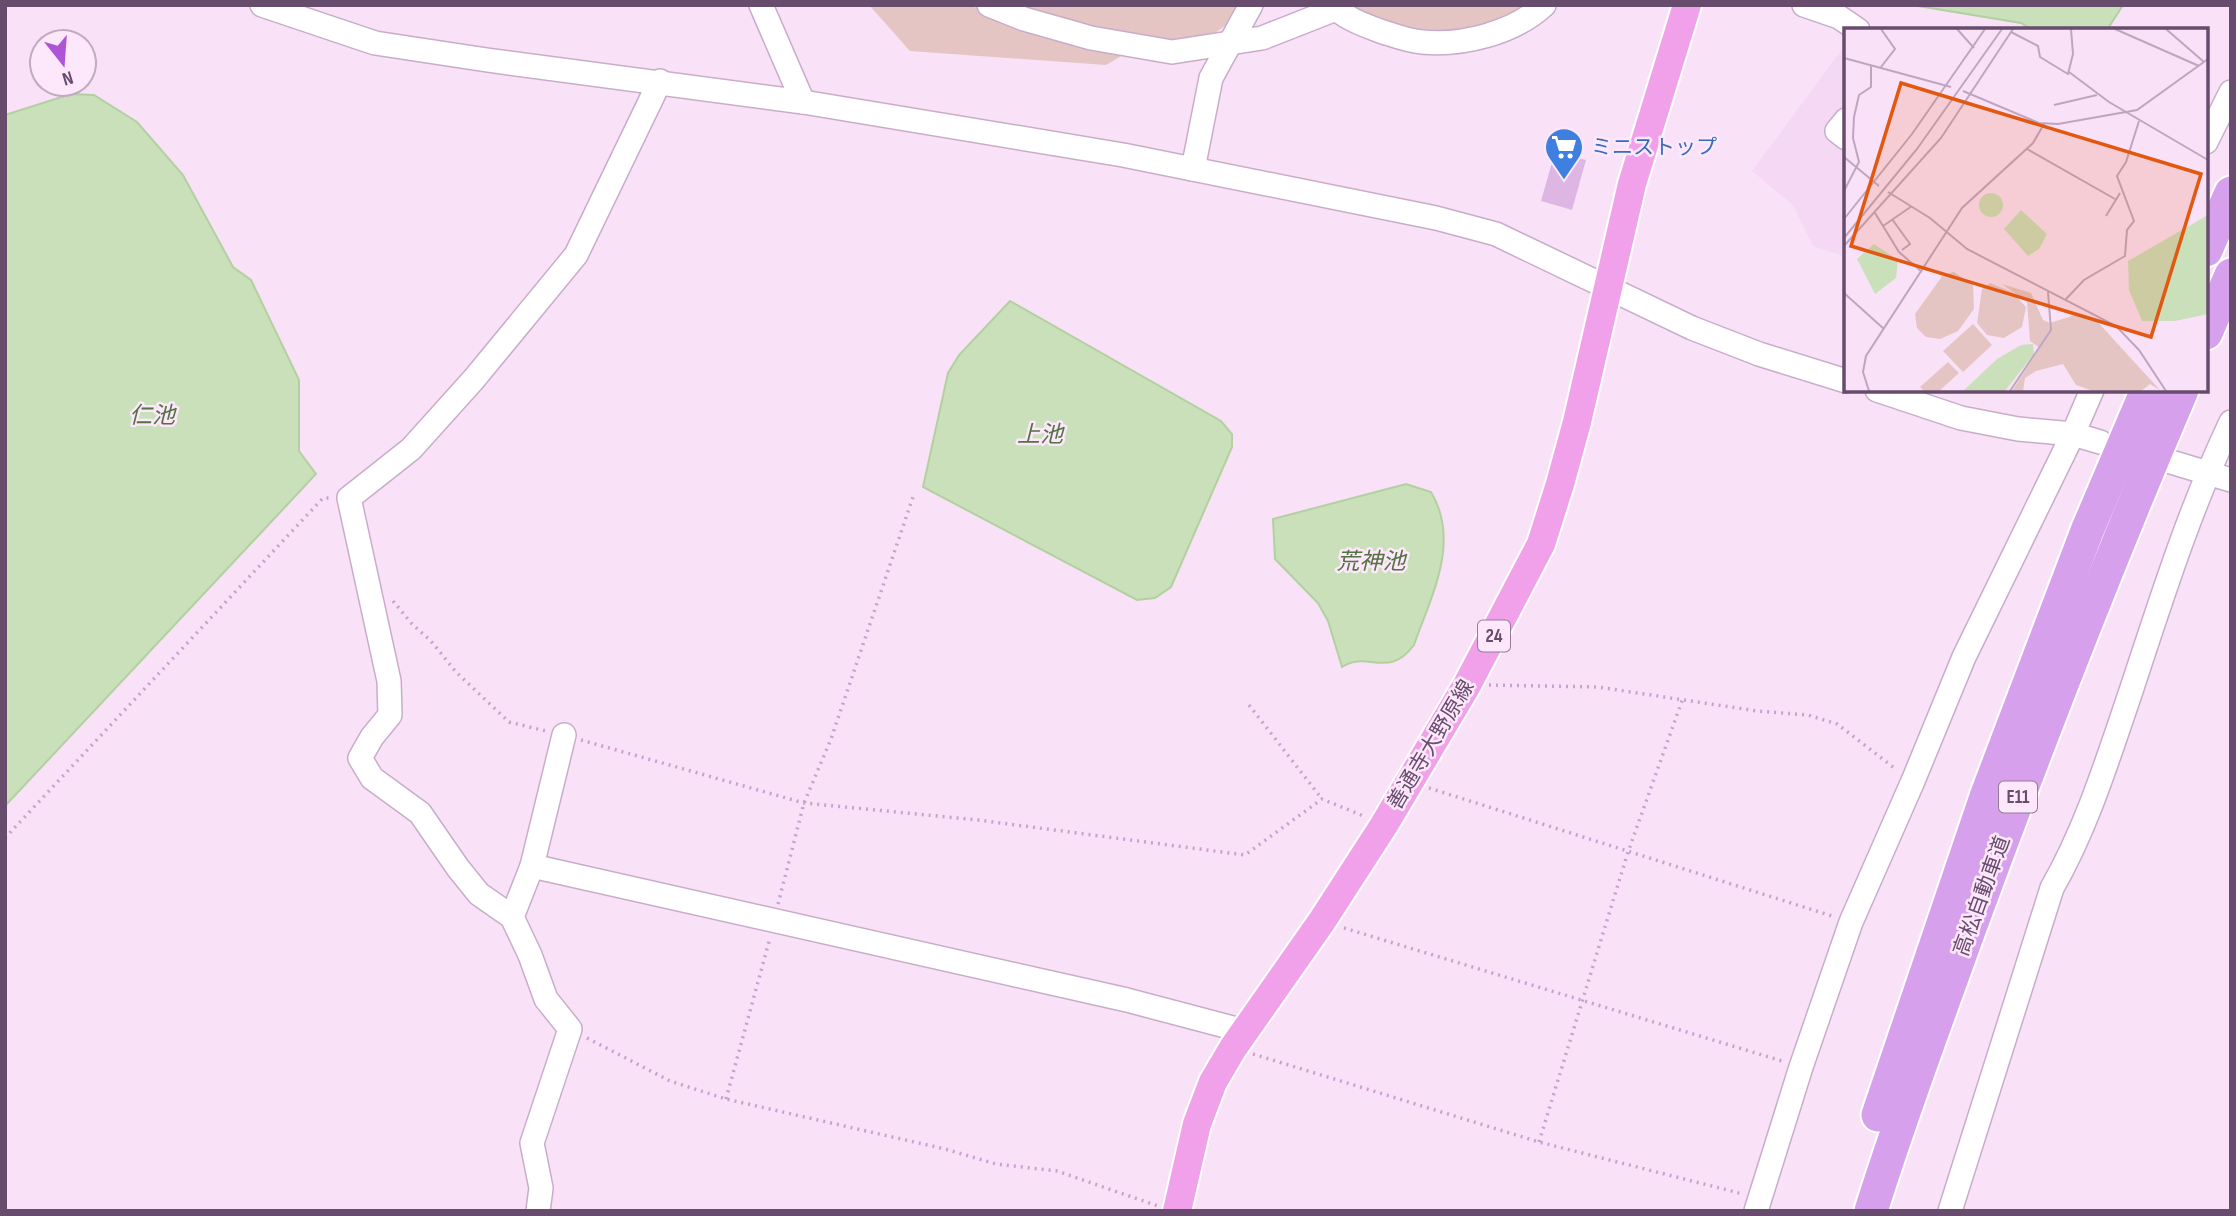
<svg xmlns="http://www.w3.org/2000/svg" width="2236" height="1216" font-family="'Sofia Sans Condensed','Noto Sans JP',sans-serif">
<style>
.residential{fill:#f5d8f4}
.green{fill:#e4c5c3}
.water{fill:#c9e0ba;stroke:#b3d0a1;stroke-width:2}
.building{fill:#ddb6e4}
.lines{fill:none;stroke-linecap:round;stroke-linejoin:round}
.minor-casing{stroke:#c8adcb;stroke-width:26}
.major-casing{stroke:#fff;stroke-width:32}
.highway-casing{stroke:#fff;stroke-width:37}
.path{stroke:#c8a1cf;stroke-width:3.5;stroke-dasharray:2 5;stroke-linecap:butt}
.minor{stroke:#fff;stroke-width:23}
.major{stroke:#f1a1ea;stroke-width:28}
.highway{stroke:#d7a0ed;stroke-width:33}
.labels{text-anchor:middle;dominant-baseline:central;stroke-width:5;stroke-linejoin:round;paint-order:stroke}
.shield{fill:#fde8fb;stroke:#947b98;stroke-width:2}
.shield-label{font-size:19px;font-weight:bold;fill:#674c6e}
.shop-label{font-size:21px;fill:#366cbe;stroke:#fde8fb;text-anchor:start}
.street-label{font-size:21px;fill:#674c6e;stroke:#fde8fb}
.water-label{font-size:23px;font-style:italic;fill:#547242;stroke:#fde8fb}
.inset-road{fill:none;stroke:#bfa6c0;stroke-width:2}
.view{fill:#e25811;fill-opacity:0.15;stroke:#e25811;stroke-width:3.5}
.inset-edge{fill:none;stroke:#674c6e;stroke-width:3.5}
</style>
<rect width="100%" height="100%" fill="#f9e2f7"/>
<path class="residential" d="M1846,44V257L1813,246L1793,205L1752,171Z"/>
<g class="green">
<path d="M869,5H969L1034,30L1128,52L1106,65L910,51Z"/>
<path d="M1004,5H1241L1236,18L1212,35L1157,43Z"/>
<path d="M1343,5H1535L1506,22L1423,37Z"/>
</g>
<g class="water">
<path d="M1912,5H2123L2107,30H2032L2021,23Z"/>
<path d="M71,94L94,95L137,122L183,175L233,267L251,280L299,380V451L316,474L5,806V115Z"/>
<path d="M1010,301L1221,421L1232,434V447L1171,587L1155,598L1137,600L923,487L948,373L959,355Z"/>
<path d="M1406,484L1431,492C1461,542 1431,596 1414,645C1388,680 1368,650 1342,667L1328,621L1318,603L1275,559L1273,519Z"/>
</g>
<path class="building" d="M1555,152L1586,160L1572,210L1541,201Z"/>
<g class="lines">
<defs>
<g id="minor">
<path d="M262,5L375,43L487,60L803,102L1123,155L1436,218L1496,234L1692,328L1759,354L1846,381"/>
<path d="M761,5L803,102"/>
<path d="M989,5L1024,19L1091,38L1172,52L1262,38L1336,9"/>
<path d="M1332,5C1344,18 1364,25 1380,31C1393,35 1408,41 1422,42C1462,46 1514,33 1544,5"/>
<path d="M1804,5L1839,17L1858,30"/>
<path d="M1846,120L1837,131L1846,138"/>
<path d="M2206,142L2231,92"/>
<path d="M1193,169L1211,78L1251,5"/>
<path d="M1877,390L1961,418L2018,429L2073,434L2100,442"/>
<path d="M2171,462L2231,480"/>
<path d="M532,866L1127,1000L1244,1031"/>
<path d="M512,917L532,866L564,735"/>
<path d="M538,1211L541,1188L532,1143L570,1029L546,999L530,955L512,917L479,894L458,868L420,813L372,778L360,758L372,737L390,715L389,681L349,498L411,449L474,379L576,255L660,81"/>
<path d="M1756,1211L1801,1067L1851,922L1913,781L1964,657L2073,434L2092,390"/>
<path d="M1950,1211L2052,888C2087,827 2108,758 2131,691C2161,600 2190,508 2231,422"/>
</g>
<path id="major" d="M1177,1211L1197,1124L1213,1082L1233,1048L1322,921L1384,825L1467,685L1541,544L1560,484L1577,422L1632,184L1687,5"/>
<g id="highway">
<path d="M2206,250L2231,193"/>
<path d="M2206,333L2231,275"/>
<path d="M1878,1115L1987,794L2087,531L2147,390"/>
<path d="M1871,1211C1900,1118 1934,1028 1967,936C2034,753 2105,570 2182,390"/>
</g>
</defs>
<use href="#minor" class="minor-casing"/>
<use href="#major" class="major-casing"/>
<use href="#highway" class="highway-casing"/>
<g class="path">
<path d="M393,601L412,624L431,641L456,672L509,722L546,731"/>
<path d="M1489,685L1598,687L1757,711L1808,715L1837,724L1897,770"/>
<path d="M1249,705L1322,799"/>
<path d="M581,740L804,803L978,820L1245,855L1322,799L1366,817"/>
<path d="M1429,788L1832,916"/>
<path d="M5,838L323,498H330"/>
<path d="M778,904L804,803L831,739L913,497"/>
<path d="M1344,928L1782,1061"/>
<path d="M587,1038L670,1081L726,1099L945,1149L996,1164L1057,1171L1158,1206"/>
<path d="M1253,1054L1539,1142L1743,1194"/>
<path d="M726,1099L770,938"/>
<path d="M1539,1142L1628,852L1683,698"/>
</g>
<use href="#minor" class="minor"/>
<use href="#major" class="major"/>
<use href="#highway" class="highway"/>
</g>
<defs>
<symbol id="supermarket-pin" viewBox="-11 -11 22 30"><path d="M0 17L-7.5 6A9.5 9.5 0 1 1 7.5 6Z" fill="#3f7fe0" stroke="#fde8fb"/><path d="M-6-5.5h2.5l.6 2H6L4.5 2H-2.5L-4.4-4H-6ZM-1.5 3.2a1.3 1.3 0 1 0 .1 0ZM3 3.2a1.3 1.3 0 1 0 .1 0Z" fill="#fff"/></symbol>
</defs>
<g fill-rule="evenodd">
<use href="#supermarket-pin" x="1542" y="125" width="44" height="60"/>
</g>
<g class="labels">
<g class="shield">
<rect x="1478" y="620.5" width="32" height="31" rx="5"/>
<rect x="1999" y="781.5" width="38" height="31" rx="5"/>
</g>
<g class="shield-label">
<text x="1494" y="636">24</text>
<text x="2018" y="797">E11</text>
</g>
<g class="shop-label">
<text x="1591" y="147">ミニストップ</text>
</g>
<g class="street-label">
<text transform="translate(1431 745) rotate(-59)">善通寺大野原線</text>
<text transform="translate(1982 896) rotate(-70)">高松自動車道</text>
</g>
<g class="water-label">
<text x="152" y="416">仁池</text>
<text x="1040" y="435">上池</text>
<text x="1371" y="562">荒神池</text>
</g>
</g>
<g transform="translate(1844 28)">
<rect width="364" height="364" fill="#f9e2f7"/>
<path d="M110,244L129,257L130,281L114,303L96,311L82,309L73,300L71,286L99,247ZM146,255L168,264L182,279L178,299L160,310L143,307L133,295L138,261ZM158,256L187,265L199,292L206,295L231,287L250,290L316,362L306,356L297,363H249L232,357L219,336L192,343L181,350L179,363H168L196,320L186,313L183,274ZM129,296L148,317L119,344L99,323ZM104,334L115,345L95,363H80L76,359Z" fill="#e4c5c3"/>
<path d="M135 177a12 12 0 1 1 24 0a12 12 0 1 1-24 0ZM177,182L203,206L195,221L184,228L160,201ZM364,187V286L331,293H298L285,262L284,233ZM30,216L54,232L52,250L31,266L13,231ZM177,317L189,316L190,326L161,363H119L153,331Z" fill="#c9e0ba"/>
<path class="inset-road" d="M37,1L51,21L37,39M113,1L130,20M271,1L355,38M322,1L360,34M167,4L194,18L196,29L224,46L229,26L227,1M0,30L107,59M225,44L265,74L364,132M119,63L195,95L214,96L293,82L364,31M210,77L253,67M183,121L271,171M0,129L35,158M0,163L15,134L9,110L10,89L15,67L27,59V37M44,164L86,190L123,221L272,298L295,322L322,363M31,185L55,224L78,244M262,188L276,165M0,191L68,106L141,1M48,191L66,216L58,222M39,198L68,178M0,210L73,121L158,1M0,218L97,110L169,1M0,265L40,301M222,271L240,252L281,228L283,202L290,193L273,148L282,134L295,93M25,363L19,344L22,328L118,180L189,115L200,96M166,363L207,302L204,264"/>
<path class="view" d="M57,55L357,146L307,309L7,218Z"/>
<rect width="364" height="364" class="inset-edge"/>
</g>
<rect width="2236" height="1216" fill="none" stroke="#674c6e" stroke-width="14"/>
<g transform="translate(63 63) rotate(163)"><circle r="33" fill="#fde8fb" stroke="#c1aac3" stroke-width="2"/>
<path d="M0-5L12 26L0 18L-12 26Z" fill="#ad55d6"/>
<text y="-10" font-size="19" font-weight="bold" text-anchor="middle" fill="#674c6e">N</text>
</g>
</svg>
